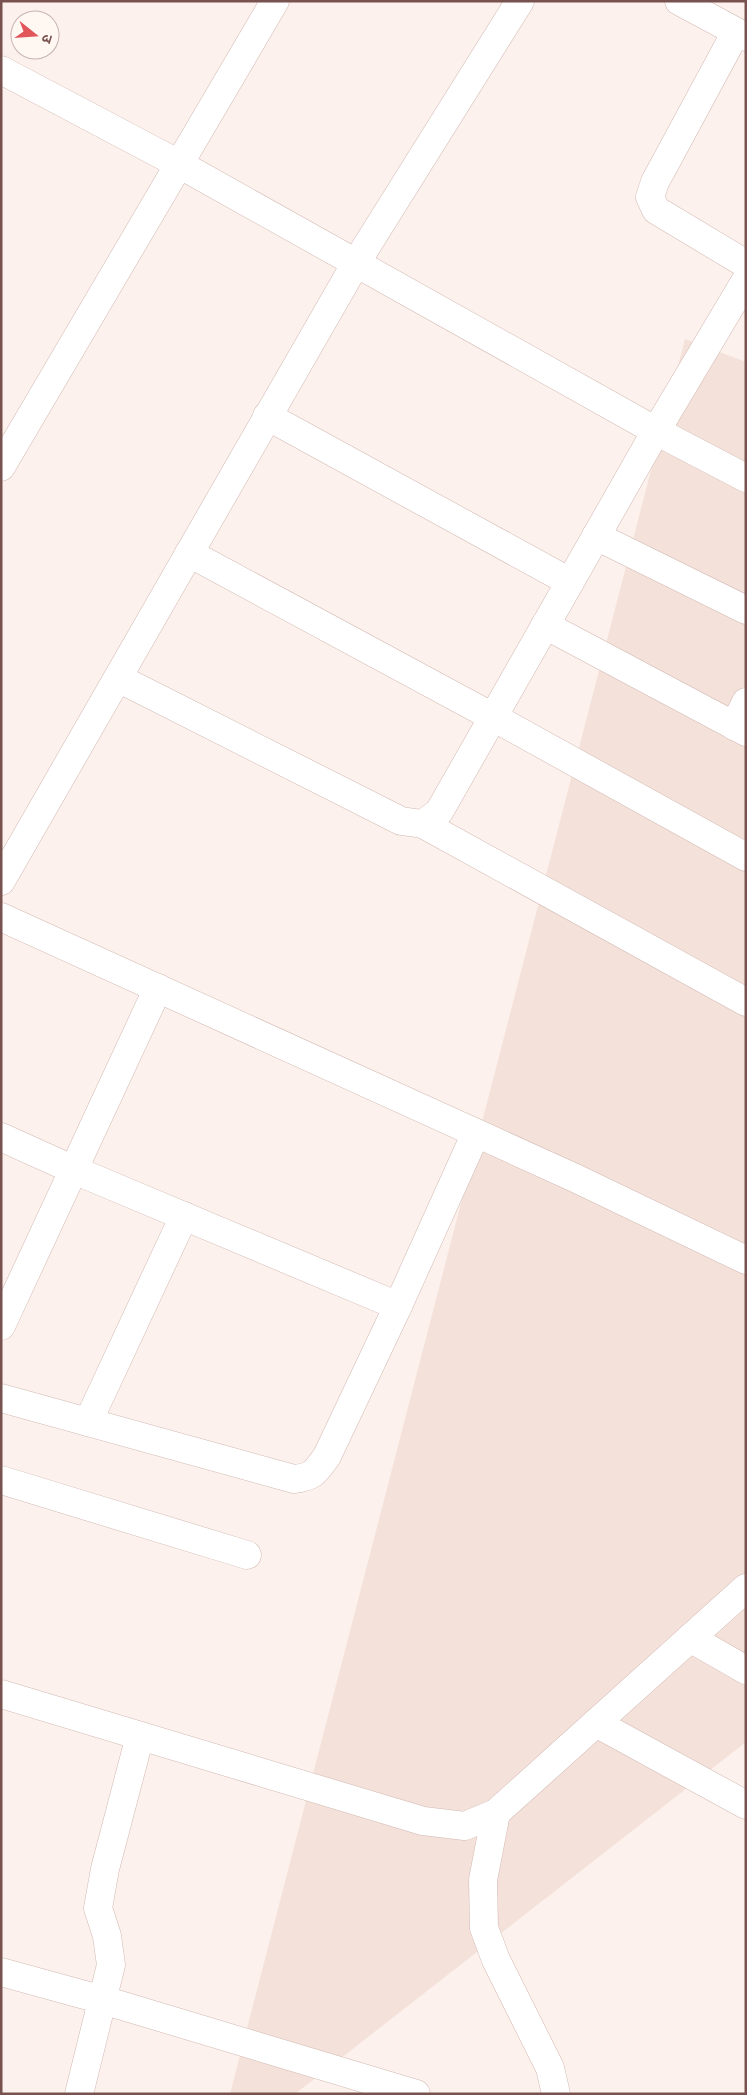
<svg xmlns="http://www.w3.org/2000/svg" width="747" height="2095" font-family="'Titillium Web','Noto Sans Devanagari',sans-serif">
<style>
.residential{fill:#f4e1da}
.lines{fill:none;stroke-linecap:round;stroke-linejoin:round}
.minor-casing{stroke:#d2b9b3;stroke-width:29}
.minor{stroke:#fff;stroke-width:28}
</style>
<rect width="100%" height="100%" fill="#fcf1ec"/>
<path class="residential" d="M685,339L746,362V1742L295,2094H230Z"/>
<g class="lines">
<defs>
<g id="minor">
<path d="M679,1L746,37"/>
<path d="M736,32L655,182L650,197L656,210L746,264"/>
<path d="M1,70L179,164L656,431L746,478"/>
<path d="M267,416L570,582"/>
<path d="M1,467L275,1"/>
<path d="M596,536L746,610"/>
<path d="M189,553L493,717L746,857"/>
<path d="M545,625L746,732"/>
<path d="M118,678L401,821L423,824L439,812L656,431L746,280"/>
<path d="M734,726L746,702"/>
<path d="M423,824L746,1002"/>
<path d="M1,881L356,263L520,1"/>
<path d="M1,917L575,1178L746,1260"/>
<path d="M1,1137L74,1170L398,1306"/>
<path d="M1,1326L158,988"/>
<path d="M1,1398L294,1479C314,1477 316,1471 327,1456L398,1306L476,1133"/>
<path d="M88,1422L184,1216"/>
<path d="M1,1480L247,1555"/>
<path d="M690,1638L746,1670"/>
<path d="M1,1694L423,1821L465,1826L496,1813L746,1588"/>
<path d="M596,1723L746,1805"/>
<path d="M496,1813L483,1880L484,1928L496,1960L550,2068L556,2094"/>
<path d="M1,1972L103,2000L416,2094"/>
<path d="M79,2094L111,1965L107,1936L98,1908L105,1869L140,1736"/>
</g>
</defs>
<use href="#minor" class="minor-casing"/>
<use href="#minor" class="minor"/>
</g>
<rect width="747" height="2095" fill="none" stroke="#78524e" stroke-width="5"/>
<g transform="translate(35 35) rotate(107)"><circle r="24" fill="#fff7f2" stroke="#c9b5b0"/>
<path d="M0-4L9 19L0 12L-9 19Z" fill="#e1565b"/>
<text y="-8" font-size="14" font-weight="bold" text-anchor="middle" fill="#78524e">उ</text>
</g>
</svg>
